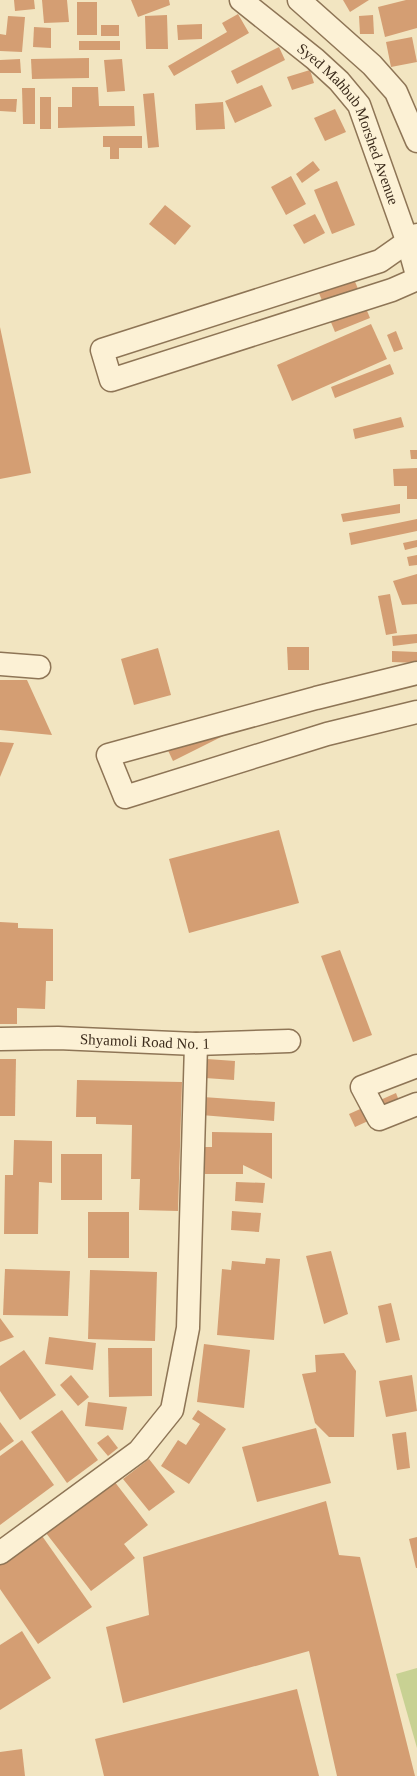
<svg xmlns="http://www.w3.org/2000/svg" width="417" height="1776" font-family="'Times New Roman',serif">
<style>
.green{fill:#c8d193}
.building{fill:#d49e73}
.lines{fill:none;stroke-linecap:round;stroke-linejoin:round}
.street-casing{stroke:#8e7556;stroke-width:25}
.street{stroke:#fcf1d5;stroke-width:22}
.labels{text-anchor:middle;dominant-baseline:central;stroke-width:4;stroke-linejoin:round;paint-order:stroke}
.street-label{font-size:15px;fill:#3c2c1c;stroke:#f9eed1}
</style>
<rect width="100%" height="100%" fill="#f2e5c1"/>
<path class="green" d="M417,1668V1748L396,1674Z"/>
<g class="building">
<path d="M14,0H34L35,9L15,11Z"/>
<path d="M42,0H67L69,22L44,23Z"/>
<path d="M131,0H169L170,5L138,17Z"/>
<path d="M343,0H369L350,12Z"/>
<path d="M406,0H417V28L385,37L378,7Z"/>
<rect x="77" y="2" width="20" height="33"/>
<path d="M238,14L249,33L174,76L168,66L227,32L222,23Z"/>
<path d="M167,15L168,49H146L145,16Z"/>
<path d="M373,15L374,34H360L359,16Z"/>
<path d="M8,16L25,17L22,52L0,51V34L6,35Z"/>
<path d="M202,24V39L178,40L177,25Z"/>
<rect x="101" y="25" width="18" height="11"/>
<path d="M34,27L51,28V48L33,47Z"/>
<path d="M412,37L417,62L391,67L386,42Z"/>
<rect x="79" y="41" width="41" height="9"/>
<path d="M279,47L285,60L237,84L231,71Z"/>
<path d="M89,58V78L32,79L31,59Z"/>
<path d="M20,59L21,73H0V60Z"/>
<path d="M122,59L125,91L107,92L104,60Z"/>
<path d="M310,70L314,83L292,90L287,77Z"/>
<path d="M262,85L272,106L235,123L225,101Z"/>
<path d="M72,87H98L99,106H134L135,126L58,128V107H72Z"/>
<path d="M22,88H35V124H23Z"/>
<path d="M154,93L159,147L148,148L143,94Z"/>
<rect x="40" y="97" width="11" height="32"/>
<path d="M0,99H17L16,112L0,111Z"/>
<path d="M223,102L225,129L196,130L195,104Z"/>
<path d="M335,109L346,132L325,141L314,118Z"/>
<path d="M103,136H142V148H119V159H110V147H103Z"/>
<path d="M313,161L320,170L302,183L296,174Z"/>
<path d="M291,176L306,204L286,215L271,187Z"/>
<path d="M337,181L355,225L332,234L314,190Z"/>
<path d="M165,205L191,226L175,245L149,224Z"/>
<path d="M315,214L325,233L304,244L293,225Z"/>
<path d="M349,267L370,318L335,332L314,281Z"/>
<path d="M371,324L387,359L292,401L277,365Z"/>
<path d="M0,327L31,473L0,479Z"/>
<path d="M396,331L403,349L394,352L387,335Z"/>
<path d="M390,364L394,374L335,398L331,387Z"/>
<path d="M401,417L404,427L355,439L353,429Z"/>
<path d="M410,450H417V459H411Z"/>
<path d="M417,468V499H407V486H394L393,469Z"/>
<path d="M400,504V513L343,522L341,514Z"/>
<path d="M417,519V531L351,545L349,533Z"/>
<path d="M417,540V547L405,550L403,543Z"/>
<path d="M417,555V565L409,566L407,557Z"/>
<path d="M417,574V604L402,605L393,581Z"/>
<path d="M390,594L397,633L386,635L378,596Z"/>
<path d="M417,634V643L393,646L392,636Z"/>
<path d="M287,647H309V670H288Z"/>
<path d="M158,648L171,695L134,705L121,659Z"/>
<path d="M392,651L417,652V663L392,662Z"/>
<path d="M0,680H27L52,735L0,730Z"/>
<path d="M231,732L173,761L165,744Z"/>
<path d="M0,742L14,743L0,777Z"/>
<path d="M279,830L299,903L189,933L169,859Z"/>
<path d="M0,922L18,923V928L53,929V981H46L45,1009L17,1008V1024H0Z"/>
<path d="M340,950L372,1035L353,1042L321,956Z"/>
<path d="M0,1059H16L15,1116H0Z"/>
<path d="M207,1059L235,1061L234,1080L205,1078Z"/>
<path d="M77,1080L182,1082L178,1211L139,1210L140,1179H131L132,1125L96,1124V1117H76Z"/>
<path d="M396,1093L401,1106L355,1127L349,1114Z"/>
<path d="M203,1097L275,1102L274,1121L201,1115Z"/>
<path d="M212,1132L272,1133V1179L243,1165V1174H205V1147H212Z"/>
<path d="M14,1140L52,1141V1183L39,1182L38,1234H4L5,1175H13Z"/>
<rect x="61" y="1154" width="41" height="46"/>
<path d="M236,1182L265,1183L263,1203L235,1201Z"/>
<path d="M232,1211L261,1213L259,1232L231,1230Z"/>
<rect x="88" y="1212" width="41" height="46"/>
<path d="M331,1251L348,1314L324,1324L306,1256Z"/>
<path d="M266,1258L280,1259L274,1340L217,1335L222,1269L231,1270L232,1261L265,1264Z"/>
<path d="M5,1269L70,1271L68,1316L3,1315Z"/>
<path d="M90,1270L157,1272L155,1341L88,1339Z"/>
<path d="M391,1303L400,1340L386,1343L378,1306Z"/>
<path d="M0,1318L14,1337L0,1342Z"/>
<path d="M49,1337L96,1343L93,1370L45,1364Z"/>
<path d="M204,1344L250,1350L244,1408L197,1402Z"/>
<path d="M108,1348H152V1396L109,1397Z"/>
<path d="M24,1350L56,1395L20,1420L0,1391V1366Z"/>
<path d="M344,1353L356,1371L354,1437H329L315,1423L302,1374L316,1372L315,1355Z"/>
<path d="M71,1375L89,1397L78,1406L60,1385Z"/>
<path d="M412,1375L417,1411L386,1417L379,1381Z"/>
<path d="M88,1402L127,1407L123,1430L85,1426Z"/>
<path d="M62,1410L98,1460L67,1483L31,1432Z"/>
<path d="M198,1410L226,1429L189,1484L161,1466L178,1440L186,1445L200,1424L192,1419Z"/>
<path d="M0,1422L14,1441L0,1451Z"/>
<path d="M316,1428L331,1483L257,1502L242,1447Z"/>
<path d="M406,1432L410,1468L397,1470L392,1434Z"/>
<path d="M108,1435L118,1448L108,1456L97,1443Z"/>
<path d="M22,1440L54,1485L0,1525V1456Z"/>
<path d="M149,1459L175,1492L149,1511L123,1479Z"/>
<path d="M114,1481L148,1525L124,1544L135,1558L91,1591L46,1533Z"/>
<path d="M326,1501L339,1555L360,1557L415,1776H337L309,1651L123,1703L106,1627L149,1615L143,1557Z"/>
<path d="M40,1533L92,1607L38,1644L0,1589V1561Z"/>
<path d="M417,1537V1568H416L409,1539Z"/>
<path d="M22,1631L51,1678L0,1710V1645Z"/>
<path d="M297,1689L319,1776H104L95,1739Z"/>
<path d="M22,1749L25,1776H0V1752Z"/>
</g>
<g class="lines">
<defs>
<g id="street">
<path id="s1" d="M241,0L315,59L339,81L359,105L408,243L417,275"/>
<path d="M299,0L372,65L396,92L417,141"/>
<path d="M417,235L380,261L102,350L111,380L392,290L417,279"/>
<path d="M0,664L39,667"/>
<path d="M417,673L316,698L108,755L125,797L327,734L417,712"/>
<path id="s2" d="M0,1039L58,1038L196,1044L289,1041"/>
<path d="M417,1066L362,1087L379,1119L417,1104"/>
<path d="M0,1553L139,1451L172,1410L188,1328L196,1044"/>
</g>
</defs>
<use href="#street" class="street-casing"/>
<use href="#street" class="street"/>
</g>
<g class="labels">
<g class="street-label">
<text stroke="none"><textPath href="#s1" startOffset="169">Syed Mahbub Morshed Avenue</textPath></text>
<text stroke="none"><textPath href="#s2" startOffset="145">Shyamoli Road No. 1</textPath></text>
</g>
</g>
</svg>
